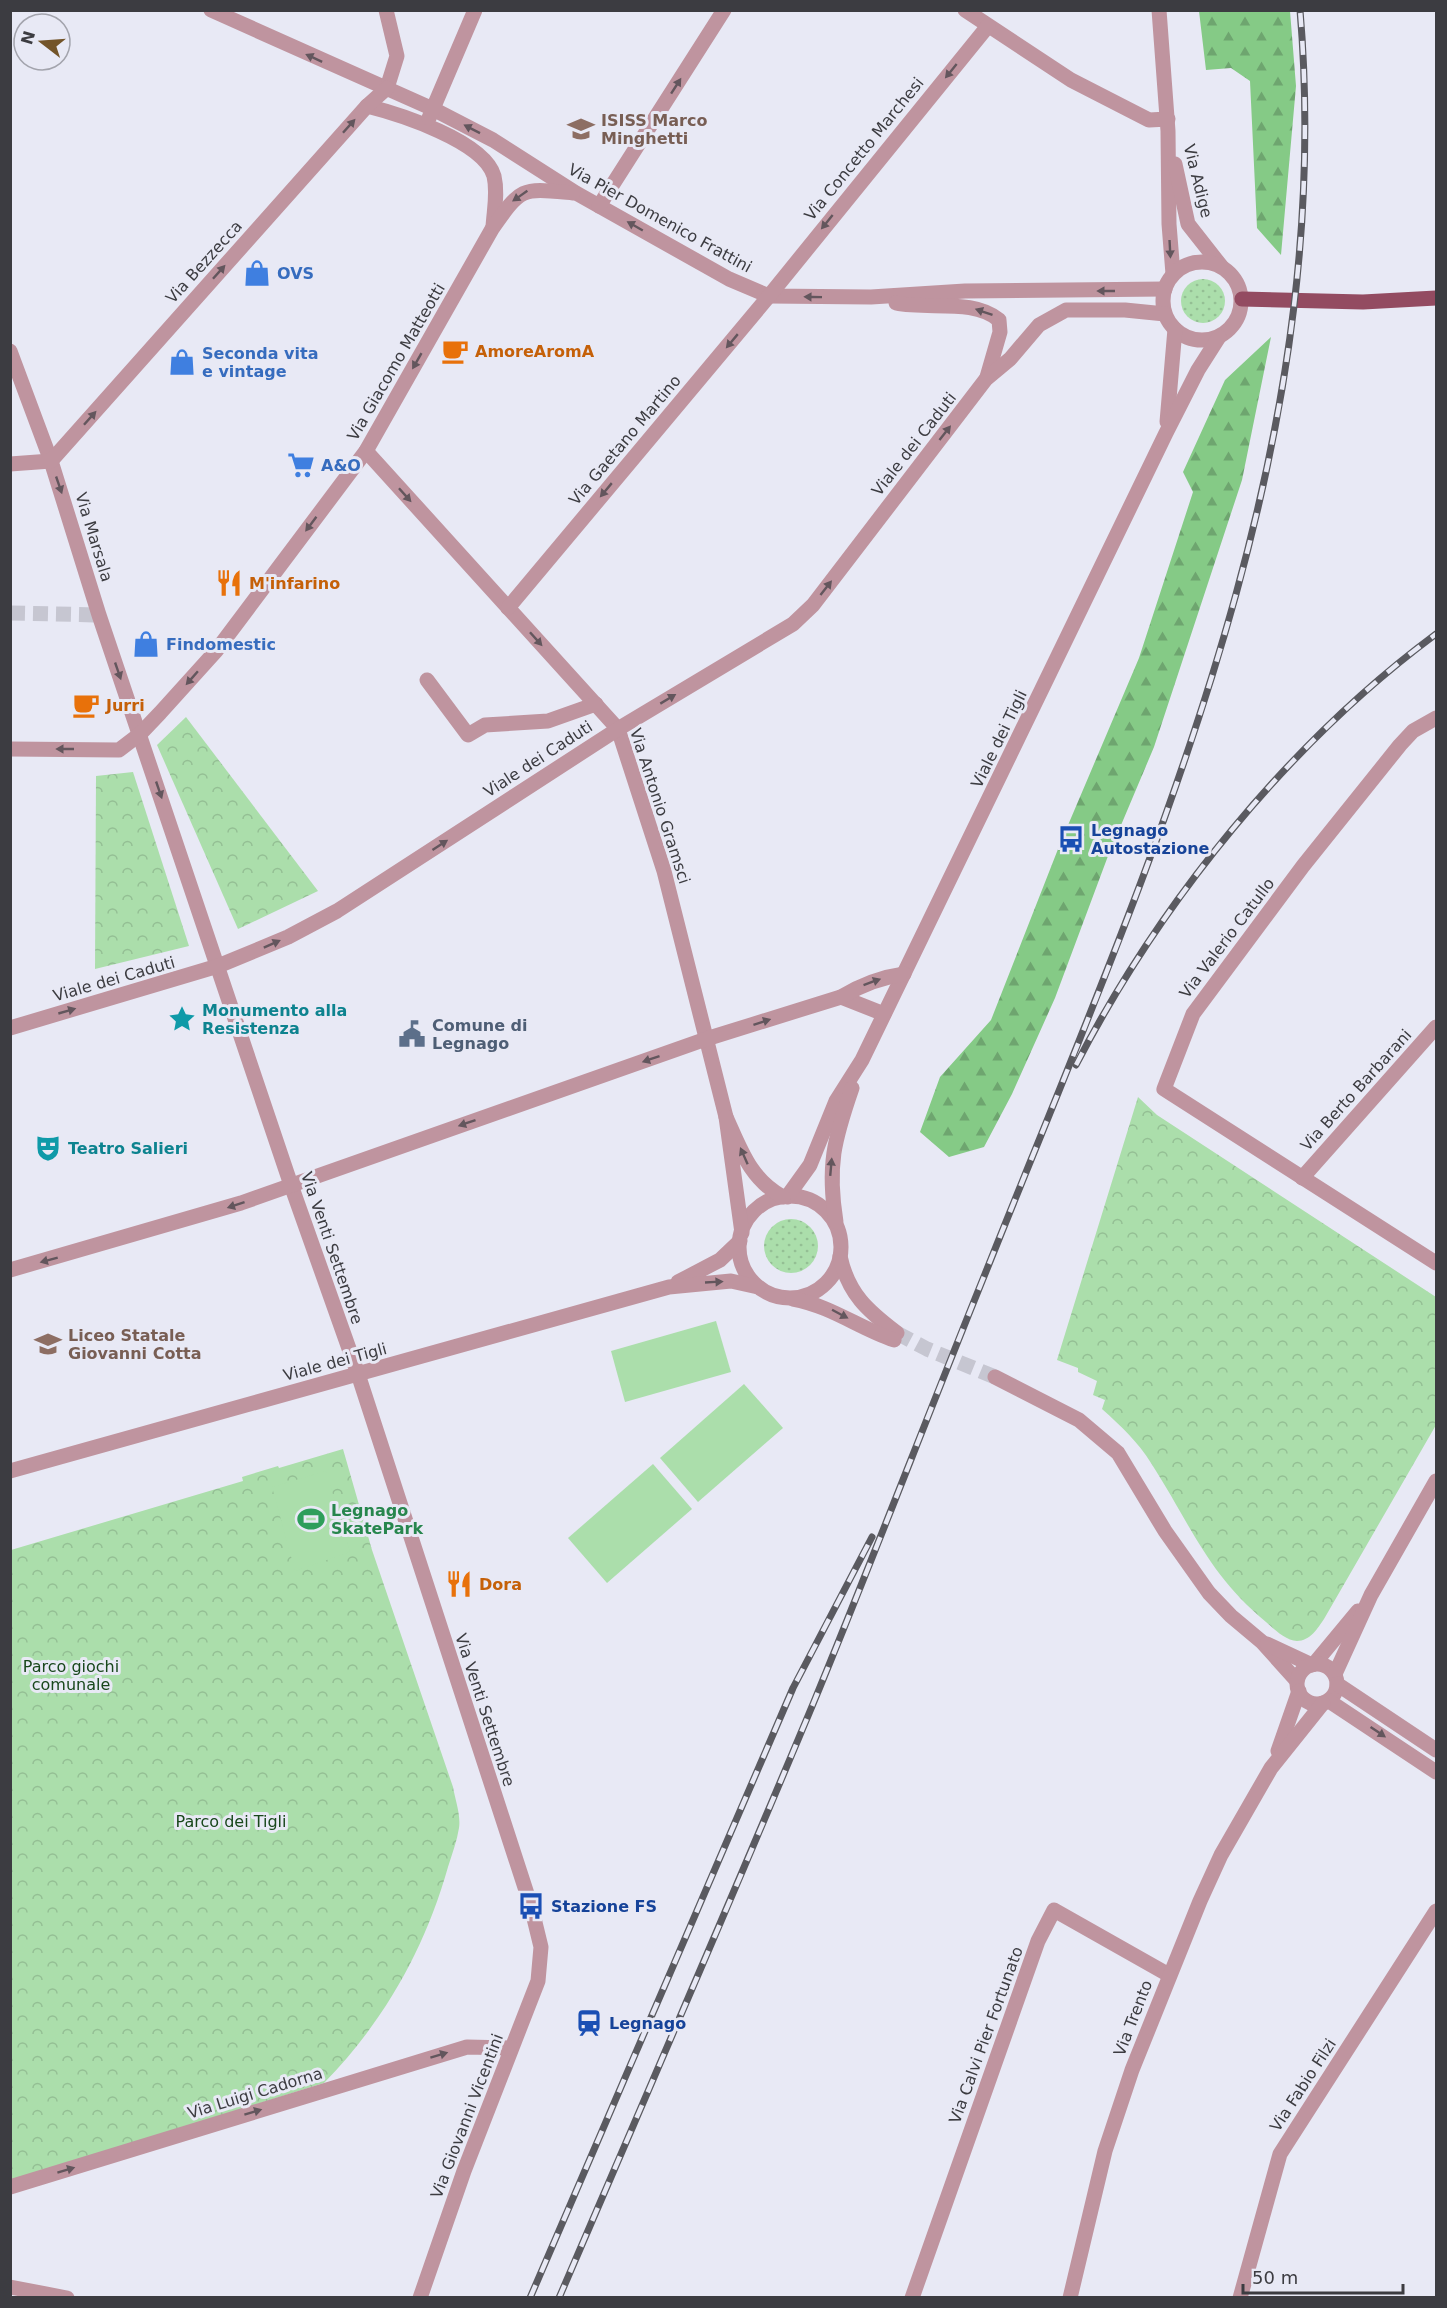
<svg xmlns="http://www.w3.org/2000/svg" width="1447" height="2308" font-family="'DejaVu Sans',sans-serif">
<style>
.grass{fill:url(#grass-dots)}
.forest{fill:url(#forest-firs)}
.park{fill:url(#park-crowns)}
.pitch{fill:#abdeab}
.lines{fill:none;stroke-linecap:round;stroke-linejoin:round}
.minor-tunnel{stroke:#c6c6d1;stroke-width:15;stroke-dasharray:15 8;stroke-linecap:butt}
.minor{stroke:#bf949f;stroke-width:15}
.major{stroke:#934b61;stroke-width:15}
.rail-casing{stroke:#5a5a60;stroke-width:7}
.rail{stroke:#e8e9f5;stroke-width:4.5;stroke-dasharray:14;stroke-linecap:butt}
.oneway{fill:#63565d}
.labels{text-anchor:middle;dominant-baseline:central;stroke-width:6;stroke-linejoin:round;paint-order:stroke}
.education-label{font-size:16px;font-weight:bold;fill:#785e54;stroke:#e8e9f5;text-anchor:start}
.street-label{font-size:16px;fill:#3c3c41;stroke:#e8e9f5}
.shop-label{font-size:16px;font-weight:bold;fill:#366cbe;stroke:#e8e9f5;text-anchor:start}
.food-label{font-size:16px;font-weight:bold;fill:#c56008;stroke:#e8e9f5;text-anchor:start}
.transit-label{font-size:16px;font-weight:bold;fill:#164399;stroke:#e8e9f5;text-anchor:start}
.culture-label{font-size:16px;font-weight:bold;fill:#0d838f;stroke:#e8e9f5;text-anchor:start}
.service-label{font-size:16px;font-weight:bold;fill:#4e5e75;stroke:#e8e9f5;text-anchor:start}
.leisure-label{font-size:16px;font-weight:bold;fill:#27864d;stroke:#e8e9f5;text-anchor:start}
.park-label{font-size:16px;fill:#18471b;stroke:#e8e9f5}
</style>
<defs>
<pattern id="grass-dots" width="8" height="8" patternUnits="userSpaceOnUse" patternTransform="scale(1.5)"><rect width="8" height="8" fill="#abdeab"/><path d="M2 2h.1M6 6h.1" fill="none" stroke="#94bf94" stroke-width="1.8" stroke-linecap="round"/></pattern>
<pattern id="forest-firs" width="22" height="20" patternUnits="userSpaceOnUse" patternTransform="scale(1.5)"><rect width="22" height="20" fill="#85ca86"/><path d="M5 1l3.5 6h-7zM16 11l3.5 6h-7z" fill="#6ea56f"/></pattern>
<pattern id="park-crowns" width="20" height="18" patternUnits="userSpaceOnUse" patternTransform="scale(1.5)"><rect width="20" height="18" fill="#abdeab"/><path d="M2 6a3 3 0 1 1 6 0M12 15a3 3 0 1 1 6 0" fill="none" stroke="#94bf94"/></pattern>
</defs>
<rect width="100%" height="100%" fill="#e8e9f5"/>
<g class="grass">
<circle cx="1203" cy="301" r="22"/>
<circle cx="791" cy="1246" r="27"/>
</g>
<g class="forest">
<path d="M1199,11H1290L1296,86L1281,255L1257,228L1250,81L1231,68L1206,70Z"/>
<path d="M1271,337L1242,480L1154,747L1108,856L1055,998L1012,1094L984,1147L949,1157L920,1132L940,1077L991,1020L1060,844L1139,658L1193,492L1183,472L1225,380Z"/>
</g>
<g class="park">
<path d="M186,717L318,891L238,929L157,745Z"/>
<path d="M133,772L189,946L95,969L96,776Z"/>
<path d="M1138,1097L1157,1115L1436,1297V1425L1324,1619C1318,1628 1310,1641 1297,1641C1286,1641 1274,1629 1266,1622C1207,1573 1191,1525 1151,1463C1138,1442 1121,1426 1102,1409L1105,1400L1093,1395L1097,1381L1078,1372V1368L1057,1360Z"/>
<path d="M343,1449L372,1550L453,1787C455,1799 461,1815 459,1828C457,1841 452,1854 448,1867C425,1949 383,2023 324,2083L11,2181V1550L243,1481L242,1477L278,1466L279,1468Z"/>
</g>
<g class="pitch">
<path d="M716,1321L731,1372L625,1402L611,1351Z"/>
<path d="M744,1384L783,1428L698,1502L660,1458Z"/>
<path d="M653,1464L692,1509L607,1583L568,1538Z"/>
<path d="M326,1471L350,1552L295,1571L272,1487Z"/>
</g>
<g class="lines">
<g class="minor-tunnel">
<path d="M10,613L99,615"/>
<path d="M897,1333L927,1349L995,1377"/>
</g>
<g class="minor">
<path d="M211,10L433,109L493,140L576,193L729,279L769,296L871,297L965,291L1165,289"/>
<path d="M386,10L397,56L387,88"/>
<path d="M965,10L1071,80L1149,120L1168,119"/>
<path d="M1159,10L1168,131L1169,224L1173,274"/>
<path d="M367,106C399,114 484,141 494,176C498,193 494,210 493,227"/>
<path d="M429,118L475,10"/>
<path d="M1175,164L1188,224L1221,266"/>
<path d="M599,206L724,10"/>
<circle cx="1202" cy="301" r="39"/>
<path d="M896,303C928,310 974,298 999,320L1000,332L987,377"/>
<path d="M10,351L51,461L99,615L291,1185L358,1374L531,1906L541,1947L538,1981L464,2171L420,2298"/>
<path d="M1167,422L1175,329"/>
<path d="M366,451L618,729L664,871L726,1117"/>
<path d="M10,464L51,461L367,106L387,88"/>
<path d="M508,608L769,296L988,26"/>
<path d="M427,680L468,735L485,725L548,721L596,704"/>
<path d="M1436,718L1413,731L1400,745L1303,866L1193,1014L1164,1089L1436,1263"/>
<path d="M10,749L119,750L140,734L160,713L216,651L366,451L492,229C522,186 522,188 573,193"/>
<path d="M841,997L884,1014"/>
<path d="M10,1028L218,966L288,937L337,911L618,729L793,624L813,605L986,379L1010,359L1039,325L1066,310H1125L1165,314"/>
<path d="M1302,1178L1436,1027"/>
<circle cx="790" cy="1247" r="51"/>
<path d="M787,1197L810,1165L836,1101L862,1060L1166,433L1198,370L1219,337"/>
<path d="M836,1222C827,1166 834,1140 852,1088"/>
<path d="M742,1233L726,1117C741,1150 750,1179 783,1197"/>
<path d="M840,1256C848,1294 868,1311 897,1333"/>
<path d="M10,1270L241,1203L706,1039L841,997C861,985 882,977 904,974"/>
<path d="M678,1282L720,1260L740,1241"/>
<path d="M793,1299C831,1306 859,1328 894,1340"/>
<path d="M995,1377L1079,1420L1118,1453L1165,1531L1209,1593L1231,1616L1262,1642L1297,1681"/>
<path d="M10,1471L669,1287L731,1281L758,1287"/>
<path d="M1267,1644L1312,1665"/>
<path d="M1314,1664L1358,1611"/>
<circle cx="1317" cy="1684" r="20"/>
<path d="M1335,1674L1371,1595L1436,1481"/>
<path d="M1337,1684L1436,1750"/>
<path d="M1329,1701L1436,1772"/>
<path d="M1278,1751L1299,1691"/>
<path d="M10,2187L467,2047L511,2048"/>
<path d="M10,2287L67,2298"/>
<path d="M912,2298L1038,1941L1054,1910L1169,1975"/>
<path d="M1070,2298L1105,2151L1132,2070L1200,1901L1221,1855L1271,1768L1323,1703"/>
<path d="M1240,2298L1280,2154L1436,1911"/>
</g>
<path class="major" d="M1242,299L1363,302L1436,298"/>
<defs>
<g id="rail">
<path d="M1076,1065C1160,902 1289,743 1436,634"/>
<path d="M530,2298L793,1688L872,1537"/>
<path d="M559,2298C644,2100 730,1903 813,1704C872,1561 927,1417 985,1274C1147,868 1338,459 1300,10"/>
</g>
</defs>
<use href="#rail" class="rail-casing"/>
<use href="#rail" class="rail"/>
</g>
<defs><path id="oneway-solid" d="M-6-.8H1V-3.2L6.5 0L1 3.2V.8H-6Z" transform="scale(1.5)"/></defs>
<g class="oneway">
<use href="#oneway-solid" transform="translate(314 58) rotate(-155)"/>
<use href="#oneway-solid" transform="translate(951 71) rotate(129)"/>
<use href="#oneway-solid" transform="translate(676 86) rotate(-57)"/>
<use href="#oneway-solid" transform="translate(349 126) rotate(-48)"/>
<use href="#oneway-solid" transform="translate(472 129) rotate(-153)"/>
<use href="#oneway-solid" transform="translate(520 196) rotate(145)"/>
<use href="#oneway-solid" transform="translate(827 222) rotate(129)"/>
<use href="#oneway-solid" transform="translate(635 226) rotate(-150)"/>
<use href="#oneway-solid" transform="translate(1170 249) rotate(87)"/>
<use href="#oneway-solid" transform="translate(219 272) rotate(-48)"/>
<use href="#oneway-solid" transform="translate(1106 291) rotate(-180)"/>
<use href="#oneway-solid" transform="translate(813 297) rotate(-179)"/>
<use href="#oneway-solid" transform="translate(984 312) rotate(-161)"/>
<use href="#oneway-solid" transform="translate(732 341) rotate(130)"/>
<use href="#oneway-solid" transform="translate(417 361) rotate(120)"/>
<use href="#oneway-solid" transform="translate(90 418) rotate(-48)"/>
<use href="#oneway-solid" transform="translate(945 433) rotate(-52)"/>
<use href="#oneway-solid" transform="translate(59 485) rotate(71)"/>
<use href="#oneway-solid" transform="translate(606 490) rotate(130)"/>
<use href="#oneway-solid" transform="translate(405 495) rotate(48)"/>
<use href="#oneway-solid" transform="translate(311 524) rotate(127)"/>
<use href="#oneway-solid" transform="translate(826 588) rotate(-52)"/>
<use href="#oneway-solid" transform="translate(536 639) rotate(48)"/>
<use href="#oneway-solid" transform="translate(118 671) rotate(71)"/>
<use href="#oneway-solid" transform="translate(192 678) rotate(131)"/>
<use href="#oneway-solid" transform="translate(668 699) rotate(-31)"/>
<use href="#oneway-solid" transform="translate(65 749) rotate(-180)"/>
<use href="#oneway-solid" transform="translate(159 790) rotate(71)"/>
<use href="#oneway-solid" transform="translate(440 845) rotate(-33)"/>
<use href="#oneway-solid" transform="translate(272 944) rotate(-24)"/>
<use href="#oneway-solid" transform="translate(872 982) rotate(-20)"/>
<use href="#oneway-solid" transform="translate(67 1011) rotate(-16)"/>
<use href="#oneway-solid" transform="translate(762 1022) rotate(-18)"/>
<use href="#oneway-solid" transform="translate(651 1059) rotate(161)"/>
<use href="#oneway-solid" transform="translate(467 1123) rotate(161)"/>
<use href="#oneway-solid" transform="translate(744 1156) rotate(-114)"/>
<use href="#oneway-solid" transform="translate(831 1167) rotate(-85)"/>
<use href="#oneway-solid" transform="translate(236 1205) rotate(162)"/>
<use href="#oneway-solid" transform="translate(49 1260) rotate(165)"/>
<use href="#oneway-solid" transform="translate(714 1282) rotate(-3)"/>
<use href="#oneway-solid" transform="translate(840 1314) rotate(28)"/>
<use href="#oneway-solid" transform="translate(1378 1732) rotate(34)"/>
<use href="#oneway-solid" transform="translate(439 2055) rotate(-17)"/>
<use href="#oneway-solid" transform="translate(253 2112) rotate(-17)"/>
<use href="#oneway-solid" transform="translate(66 2170) rotate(-17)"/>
</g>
<defs>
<symbol id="school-bare" viewBox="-9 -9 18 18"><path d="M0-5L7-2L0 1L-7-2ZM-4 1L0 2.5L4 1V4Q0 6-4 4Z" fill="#8d6e63" stroke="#e8e9f5" stroke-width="2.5" paint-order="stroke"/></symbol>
<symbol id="shop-bare" viewBox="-9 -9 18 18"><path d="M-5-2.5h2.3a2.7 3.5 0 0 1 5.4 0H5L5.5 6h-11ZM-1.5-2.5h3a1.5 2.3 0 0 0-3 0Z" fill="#3f7fe0" stroke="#e8e9f5" stroke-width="2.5" paint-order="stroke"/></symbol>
<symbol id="cafe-bare" viewBox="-9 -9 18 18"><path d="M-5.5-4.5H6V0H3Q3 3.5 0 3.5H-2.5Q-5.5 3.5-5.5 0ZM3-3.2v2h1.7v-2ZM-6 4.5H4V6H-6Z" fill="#e8710a" stroke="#e8e9f5" stroke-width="2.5" paint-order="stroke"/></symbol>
<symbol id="supermarket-bare" viewBox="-9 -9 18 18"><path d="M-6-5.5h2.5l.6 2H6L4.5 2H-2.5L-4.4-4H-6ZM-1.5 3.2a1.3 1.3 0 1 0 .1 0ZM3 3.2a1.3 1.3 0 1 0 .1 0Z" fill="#3f7fe0" stroke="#e8e9f5" stroke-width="2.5" paint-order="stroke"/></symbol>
<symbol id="restaurant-bare" viewBox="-9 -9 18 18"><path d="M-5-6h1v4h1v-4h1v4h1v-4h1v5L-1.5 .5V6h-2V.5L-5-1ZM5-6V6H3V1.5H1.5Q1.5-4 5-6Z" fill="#e8710a" stroke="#e8e9f5" stroke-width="2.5" paint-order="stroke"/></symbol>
<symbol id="bus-bare" viewBox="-9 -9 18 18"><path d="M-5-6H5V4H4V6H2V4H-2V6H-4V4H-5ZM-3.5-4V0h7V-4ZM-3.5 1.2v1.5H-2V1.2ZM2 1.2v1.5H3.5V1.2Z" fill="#1a4fb4" stroke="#e8e9f5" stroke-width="2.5" paint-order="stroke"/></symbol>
<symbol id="sight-bare" viewBox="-9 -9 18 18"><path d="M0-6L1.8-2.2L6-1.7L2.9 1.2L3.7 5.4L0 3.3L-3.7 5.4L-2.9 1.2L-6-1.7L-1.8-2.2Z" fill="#0f9aa8" stroke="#e8e9f5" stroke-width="2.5" paint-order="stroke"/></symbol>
<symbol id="civic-bare" viewBox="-9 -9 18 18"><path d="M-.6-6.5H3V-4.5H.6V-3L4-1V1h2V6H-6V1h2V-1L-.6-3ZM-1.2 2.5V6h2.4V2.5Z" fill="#5c6f8a" stroke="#e8e9f5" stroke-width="2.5" paint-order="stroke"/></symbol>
<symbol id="theatre-bare" viewBox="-9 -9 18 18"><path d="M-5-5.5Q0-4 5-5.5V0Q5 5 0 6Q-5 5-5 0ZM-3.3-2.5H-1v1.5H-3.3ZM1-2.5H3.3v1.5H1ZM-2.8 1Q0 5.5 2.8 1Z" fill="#0f9aa8" stroke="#e8e9f5" stroke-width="2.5" paint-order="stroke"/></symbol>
<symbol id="stadium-bare" viewBox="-9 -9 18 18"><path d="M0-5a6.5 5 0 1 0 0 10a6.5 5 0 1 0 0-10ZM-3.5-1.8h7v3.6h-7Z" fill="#2e9e5b" stroke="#e8e9f5" stroke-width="2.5" paint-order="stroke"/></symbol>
<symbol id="station-bare" viewBox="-9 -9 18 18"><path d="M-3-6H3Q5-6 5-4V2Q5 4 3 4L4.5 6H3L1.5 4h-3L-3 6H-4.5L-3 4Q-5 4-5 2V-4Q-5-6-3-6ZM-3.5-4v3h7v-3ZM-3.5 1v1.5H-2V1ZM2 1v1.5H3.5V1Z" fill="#1a4fb4" stroke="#e8e9f5" stroke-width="2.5" paint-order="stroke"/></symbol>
</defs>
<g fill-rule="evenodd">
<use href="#school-bare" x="562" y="110" width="38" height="38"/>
<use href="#shop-bare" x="238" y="254" width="38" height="38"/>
<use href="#cafe-bare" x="436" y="332" width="38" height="38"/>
<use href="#shop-bare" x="163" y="343" width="38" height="38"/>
<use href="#supermarket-bare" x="282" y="446" width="38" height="38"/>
<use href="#restaurant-bare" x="210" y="564" width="38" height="38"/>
<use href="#shop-bare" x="127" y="625" width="38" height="38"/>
<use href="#cafe-bare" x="67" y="686" width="38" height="38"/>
<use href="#bus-bare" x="1052" y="820" width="38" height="38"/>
<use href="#sight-bare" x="163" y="1000" width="38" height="38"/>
<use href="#civic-bare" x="393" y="1015" width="38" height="38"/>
<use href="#theatre-bare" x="29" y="1129" width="38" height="38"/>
<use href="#school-bare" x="29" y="1325" width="38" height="38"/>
<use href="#stadium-bare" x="292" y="1500" width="38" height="38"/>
<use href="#restaurant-bare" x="440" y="1565" width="38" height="38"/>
<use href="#bus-bare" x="512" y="1887" width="38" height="38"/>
<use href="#station-bare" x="570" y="2004" width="38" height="38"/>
</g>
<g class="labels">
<g class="education-label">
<text x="601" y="120">ISISS Marco<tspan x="601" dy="18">Minghetti</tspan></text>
<text x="68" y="1335">Liceo Statale<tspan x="68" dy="18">Giovanni Cotta</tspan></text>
</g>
<g class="street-label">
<text transform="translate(864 149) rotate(-51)">Via Concetto Marchesi</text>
<text transform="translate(1198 181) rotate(76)">Via Adige</text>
<text transform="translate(660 218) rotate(29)">Via Pier Domenico Frattini</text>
<text transform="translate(204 262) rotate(-48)">Via Bezzecca</text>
<text transform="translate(396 362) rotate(-60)">Via Giacomo Matteotti</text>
<text transform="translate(625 440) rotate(-50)">Via Gaetano Martino</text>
<text transform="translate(914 444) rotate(-52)">Viale dei Caduti</text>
<text transform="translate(94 537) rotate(73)">Via Marsala</text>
<text transform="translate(999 739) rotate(-64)">Viale dei Tigli</text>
<text transform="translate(538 759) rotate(-33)">Viale dei Caduti</text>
<text transform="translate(660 806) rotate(72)">Via Antonio Gramsci</text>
<text transform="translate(1227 938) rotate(-53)">Via Valerio Catullo</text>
<text transform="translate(114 979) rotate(-16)">Viale dei Caduti</text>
<text transform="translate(1356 1090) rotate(-48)">Via Berto Barbarani</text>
<text transform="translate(332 1248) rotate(71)">Via Venti Settembre</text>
<text transform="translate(335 1362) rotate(-15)">Viale dei Tigli</text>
<text transform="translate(485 1710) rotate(72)">Via Venti Settembre</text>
<text transform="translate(1133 2018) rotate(-69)">Via Trento</text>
<text transform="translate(986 2035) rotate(-70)">Via Calvi Pier Fortunato</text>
<text transform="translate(1303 2085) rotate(-57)">Via Fabio Filzi</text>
<text transform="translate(255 2093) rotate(-17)">Via Luigi Cadorna</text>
<text transform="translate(467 2116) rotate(-69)">Via Giovanni Vicentini</text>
</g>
<g class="shop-label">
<text x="277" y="273">OVS</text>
<text x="202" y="353">Seconda vita<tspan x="202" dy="18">e vintage</tspan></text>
<text x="321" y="465">A&amp;O</text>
<text x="166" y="644">Findomestic</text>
</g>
<g class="food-label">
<text x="475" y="351">AmoreAromA</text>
<text x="249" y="583">M'infarino</text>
<text x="106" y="705">Jurri</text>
<text x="479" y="1584">Dora</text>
</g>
<g class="transit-label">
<text x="1091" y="830">Legnago<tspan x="1091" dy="18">Autostazione</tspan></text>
<text x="551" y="1906">Stazione FS</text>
<text x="609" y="2023">Legnago</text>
</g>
<g class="culture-label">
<text x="202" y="1010">Monumento alla<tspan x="202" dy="18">Resistenza</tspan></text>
<text x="68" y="1148">Teatro Salieri</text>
</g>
<g class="service-label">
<text x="432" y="1025">Comune di<tspan x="432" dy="18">Legnago</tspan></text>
</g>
<g class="leisure-label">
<text x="331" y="1510">Legnago<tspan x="331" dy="18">SkatePark</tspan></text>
</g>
<g class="park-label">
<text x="71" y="1666">Parco giochi<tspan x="71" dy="18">comunale</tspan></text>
<text x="231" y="1821">Parco dei Tigli</text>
</g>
</g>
<rect width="1447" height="2308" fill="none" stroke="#3c3c41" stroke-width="24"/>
<g transform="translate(42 42) rotate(287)"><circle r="28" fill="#e8e9f5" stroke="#a3a4ad" stroke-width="1.5"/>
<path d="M0-4.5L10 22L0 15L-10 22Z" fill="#735429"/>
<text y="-9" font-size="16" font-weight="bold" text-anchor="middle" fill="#3c3c41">N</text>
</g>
<path d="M1243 2284v9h160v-9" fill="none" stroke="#3c3c41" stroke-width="3"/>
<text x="1252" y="2284" font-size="18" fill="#3c3c41" stroke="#e8e9f5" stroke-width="4.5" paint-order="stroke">50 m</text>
</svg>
